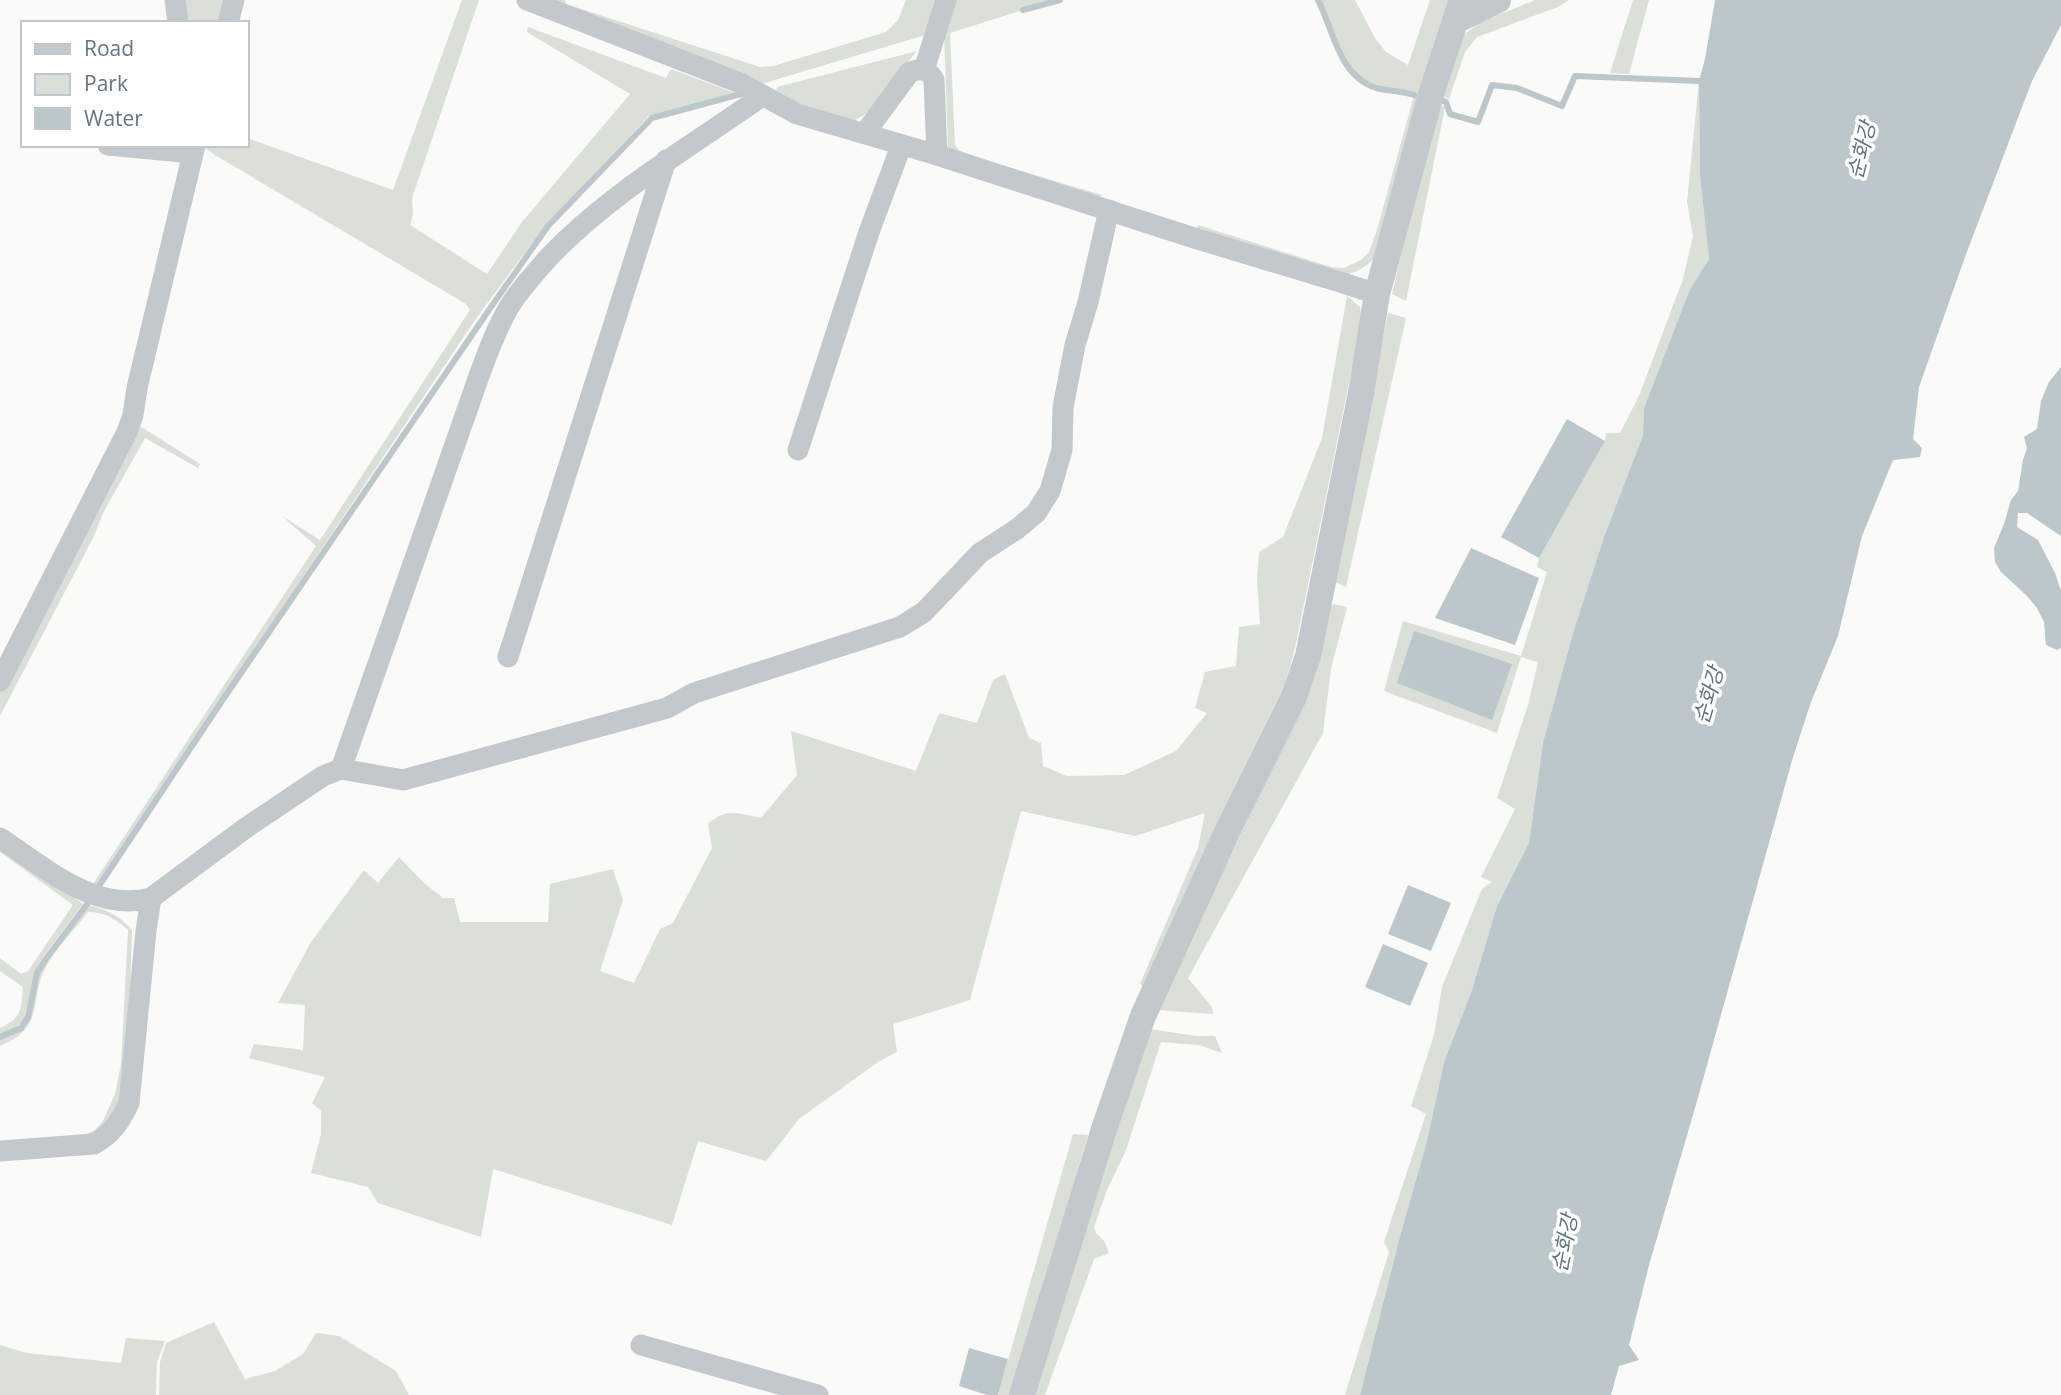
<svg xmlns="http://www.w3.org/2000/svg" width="2061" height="1395" font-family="'Open Sans','Noto Sans KR',sans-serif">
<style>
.green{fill:#dadfd7}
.water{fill:#bbc7cb}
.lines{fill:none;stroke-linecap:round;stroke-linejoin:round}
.stream{stroke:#bbc7cb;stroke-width:6}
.minor{stroke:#c3c8cc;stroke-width:21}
.tertiary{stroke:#c3c8cc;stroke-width:26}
.labels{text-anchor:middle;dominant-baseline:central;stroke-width:7;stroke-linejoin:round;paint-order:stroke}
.water-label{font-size:21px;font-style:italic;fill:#60757c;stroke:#fff}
</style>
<rect width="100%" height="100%" fill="#fafaf8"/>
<g class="green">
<path d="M178,0H231L225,23H182Z"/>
<path d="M462,0H479L412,198L413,215L410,225L487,274L522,222L630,94L527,32L528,27L666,78L671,69L735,93L648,117L544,227L475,320L92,892L91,887L316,546L282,516L320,540L470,310L466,304L215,155L205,148L206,145H247V138L393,190Z"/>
<path d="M541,0H565L566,4L760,67L773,66L886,32L898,20L906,0H940L929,34L758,85Z"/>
<path d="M955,0H1054L950,33L955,145L960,151L984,160L1102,195L1094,200L952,154L948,147L944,34Z"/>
<path d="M1320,0H1355L1375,38L1386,52L1408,65L1430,0H1456L1381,250C1369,266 1359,272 1339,277L1196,231L1198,225L1331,267L1344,268L1361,260L1369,252L1377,230L1414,96L1416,95C1403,88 1387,90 1374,85C1340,70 1332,31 1320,0Z"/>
<path d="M1535,0H1569L1558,7L1477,37L1465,52L1449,99L1439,95L1464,34L1483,21Z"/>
<path d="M1633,0H1649L1629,74L1610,73Z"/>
<path d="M917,51L866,114L853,121L804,111L776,93L777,87Z"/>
<path d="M1699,81L1700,176L1709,259L1690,289L1644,408L1643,435L1604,537L1573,633L1543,742L1529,843L1497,906L1471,993L1444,1062L1427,1141L1399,1240L1360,1395H1345L1389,1252L1384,1242L1426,1114L1411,1106L1434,1035L1442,987L1482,889L1492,882L1481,877L1515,809L1497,798L1528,705L1538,662L1521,657L1497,733L1384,691L1403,621L1521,656L1547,572L1537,567L1539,558L1605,441L1606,433H1620L1639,396L1683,279L1693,236L1687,202Z"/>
<path d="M1436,104L1445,107L1406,301L1392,294Z"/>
<path d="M1347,296L1360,307L1362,319L1294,653L1278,705L1144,987L1140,984L1198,848L1205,813L1135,836L1021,811L970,1000L893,1024L897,1052L878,1062L799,1119L766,1161L698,1141L672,1225L493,1169L481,1237L378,1203L368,1187L311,1173L321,1134V1111L312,1103L325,1077L249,1058L254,1044L303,1050L305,1005L278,1003L311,942L364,870L378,883L399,857L424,883L443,898H454L460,922H548L550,884L613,869L623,900L600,971L634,983L660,929L673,923L712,848L708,824C727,807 738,814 761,818L797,775L791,731L916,771L939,713L977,723L993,680L1005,674L1029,738L1041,743L1043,766L1067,776L1124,775L1176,751L1207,713L1195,708L1205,672L1236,666L1239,627L1260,624L1257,580L1259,552L1283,537L1322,438Z"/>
<path d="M1388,313L1406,318L1346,587L1335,582Z"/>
<path d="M138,427L143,428L200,464L198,468L145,438L103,513L93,538L0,716V691Z"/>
<path d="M1334,604L1347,607L1331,669L1323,733L1188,978L1212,1007L1213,1014L1156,1010L1299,713L1329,607Z"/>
<path d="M0,845L83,904L42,958L35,972L24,1019L17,1027L0,1034V1028C22,1018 21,1010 23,987L0,971V958L21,974L28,971L73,905L0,852Z"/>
<path d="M88,905C105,909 122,916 132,931L129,1033L121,1102L99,1135H84L95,1130L103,1121L115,1094L121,1064L128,930C117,920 104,911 88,912C75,929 58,946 47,965C27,1000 48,1026 0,1046V1039L22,1029L29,1018L39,974L46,960Z"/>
<path d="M1149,1029L1196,1036H1215L1222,1053L1199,1045L1161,1042L1126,1150L1107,1190L1094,1227L1096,1233L1104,1241L1109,1253L1094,1259L1045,1395H1030Z"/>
<path d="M1073,1134L1088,1135L1011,1395H998Z"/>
<path d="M214,1322L245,1379L275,1371L303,1354L316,1333L339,1336L396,1371L409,1395H159L160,1362L166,1343Z"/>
<path d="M126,1338L165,1341L157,1362L156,1395H0V1345L27,1353L121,1363Z"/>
</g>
<g class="water">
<path d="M1715,0H2061V25L2032,81L1965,257L1919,387L1913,439L1922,448L1920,457L1893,460L1862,536L1838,636L1811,702L1793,757L1695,1108L1649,1265L1629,1345L1639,1360L1619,1366L1611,1395H1360L1399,1240L1427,1141L1444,1062L1471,993L1497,906L1529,843L1543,742L1573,633L1604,537L1643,435L1644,408L1690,289L1709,259L1700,176L1699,81L1705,59Z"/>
<path d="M2061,367V536L2027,513H2018L2017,527L2038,540L2055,573L2061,591V648L2057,650L2046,645L2044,622L2037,608L2027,596L2001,572L1995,562L1994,548L2004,524L2011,500L2018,491L2023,460L2027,448L2024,437L2037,429L2041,401L2049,382Z"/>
<path d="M1567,419L1605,441L1539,558L1501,537Z"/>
<path d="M1471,548L1539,578L1515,645L1435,618Z"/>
<path d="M1414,631L1512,664L1492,720L1397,683Z"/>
<path d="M1408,885L1451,903L1431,951L1388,934Z"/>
<path d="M1383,944L1428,963L1410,1006L1365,987Z"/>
<path d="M969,1348L1008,1359L998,1395H987L959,1386Z"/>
</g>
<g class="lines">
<g class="stream">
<path d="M1318,0C1334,31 1338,75 1376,88C1388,91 1402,91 1414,95"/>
<path d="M1023,10L1060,0"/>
<path d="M1438,99L1446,102L1450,114L1478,122L1492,85L1517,88L1562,106L1575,76L1699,81"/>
<path d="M97,889L224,698L491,307L548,226L652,118L741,94"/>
<path d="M0,1037L21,1028L28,1017L37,973L45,960L88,903"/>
</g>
<g class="minor">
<path d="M175,0L178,23"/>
<path d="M527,0L740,83L797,114L937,155L1191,237L1340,282L1377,294"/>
<path d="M228,23L234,0"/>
<path d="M924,70L946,0"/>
<path d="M865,133L909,73C920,67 928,69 934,80L937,155"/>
<path d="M108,145L193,153"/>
<path d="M798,450L869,232L901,146"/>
<path d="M508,657L666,160"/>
<path d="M0,681L127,432L133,415L137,388L195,145"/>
<path d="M341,769L479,376C488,352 496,329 509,307C520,289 535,273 549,257C611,192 689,148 762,96"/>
<path d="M0,838C44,867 95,913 151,898L247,827L323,776L341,769L403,780L667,708L694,693L900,627L924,612L980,553L1017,529L1036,513L1050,491L1062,450L1063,407L1075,345L1088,302L1109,210"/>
<path d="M0,1151L94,1144C112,1134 120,1122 129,1103L146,931L151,898"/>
<path d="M641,1345L818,1395"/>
</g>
<g class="tertiary">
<path d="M1455,21L1498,0"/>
<path d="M1022,1395L1104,1129L1143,1016L1227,832L1293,699L1308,656L1361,393L1377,294L1431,94L1462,0"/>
</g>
</g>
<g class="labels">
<g class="water-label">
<text transform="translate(1861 150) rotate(-76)">순화강</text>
<text transform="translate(1708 695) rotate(-74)">순화강</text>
<text transform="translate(1564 1243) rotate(-79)">순화강</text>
</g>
</g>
<rect x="21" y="21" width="228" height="126" fill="#ffffff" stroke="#c1c8cd" stroke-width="2"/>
<rect x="35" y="44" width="35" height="10" fill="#c3c8cc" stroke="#c1c8cd" stroke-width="2"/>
<text x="84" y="56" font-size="21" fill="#657683">Road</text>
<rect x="35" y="74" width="35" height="21" fill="#dadfd7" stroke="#c1c8cd" stroke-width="2"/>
<text x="84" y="91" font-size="21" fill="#657683">Park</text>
<rect x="35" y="108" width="35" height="21" fill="#bbc7cb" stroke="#c1c8cd" stroke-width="2"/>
<text x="84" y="126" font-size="21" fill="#657683">Water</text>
</svg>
